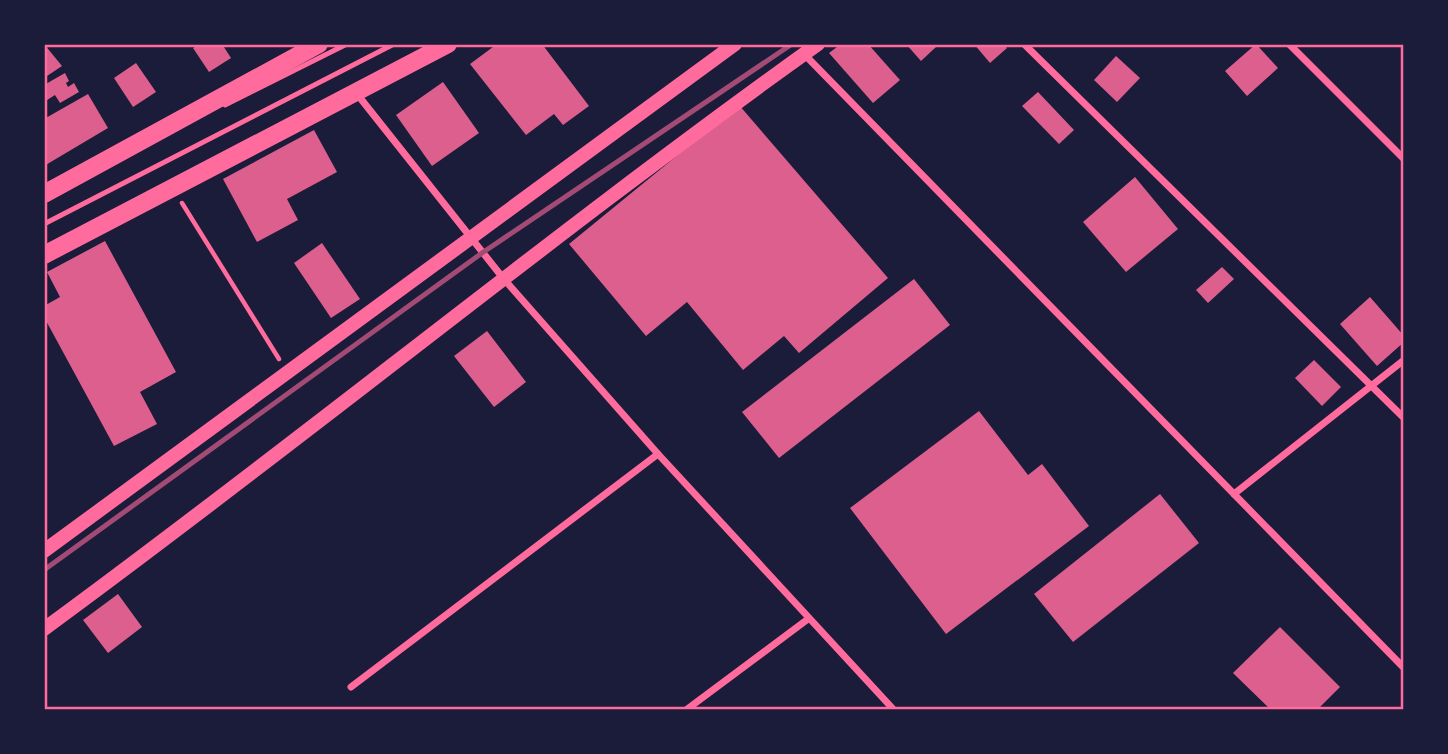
<svg xmlns="http://www.w3.org/2000/svg" width="1448" height="754" font-family="Arial,sans-serif">
<style>
.building{fill:#dd5f8e}
.lines{fill:none;stroke-linecap:round;stroke-linejoin:round}
.path{stroke:#ff6b9d;stroke-width:4.5}
.service{stroke:#ff6b9d;stroke-width:5}
.minor{stroke:#ff6b9d;stroke-width:7}
.secondary{stroke:#ff6b9d;stroke-width:14}
.primary{stroke:#ff6b9d;stroke-width:18}
.rail{stroke:#a44b75;stroke-width:5}
.neatline{fill:none;stroke:#ff6b9d;stroke-width:2.5}
</style>
<rect width="100%" height="100%" fill="#1b1b3a"/>
<g class="building">
<path d="M44,44L62,66L44,78Z"/>
<path d="M200,44H222L231,58L209,72L193,48Z"/>
<path d="M497,44H542L589,106L563,125L554,114L526,135L470,64Z"/>
<path d="M841,44H868L900,80L873,103L829,53Z"/>
<path d="M906,44H934L936,47L921,61Z"/>
<path d="M974,44H1003L1007,48L990,63Z"/>
<path d="M1256,44L1278,68L1247,96L1225,71Z"/>
<path d="M1116,56L1140,78L1117,102L1094,80Z"/>
<path d="M136,63L156,92L133,107L114,78Z"/>
<path d="M65,73L69,81L66,83L68,87L74,83L79,92L60,103L55,95L44,102V85Z"/>
<path d="M443,82L479,133L432,166L396,115Z"/>
<path d="M1038,92L1074,130L1059,144L1022,106Z"/>
<path d="M88,94L108,128L44,166V119Z"/>
<path d="M739,105L888,278L799,353L784,336L743,370L687,302L646,336L569,244Z"/>
<path d="M314,130L337,172L287,199L298,220L257,242L223,179Z"/>
<path d="M1135,177L1178,229L1126,272L1083,222Z"/>
<path d="M105,241L176,372L140,392L157,424L114,446L44,317V306L60,297L47,272Z"/>
<path d="M322,243L360,299L331,318L294,263Z"/>
<path d="M1222,267L1234,279L1208,303L1196,290Z"/>
<path d="M914,279L950,325L779,458L742,412Z"/>
<path d="M1370,297L1404,336V342L1377,366L1340,324Z"/>
<path d="M487,331L526,382L494,407L454,356Z"/>
<path d="M1314,360L1341,387L1322,406L1295,378Z"/>
<path d="M979,411L1028,475L1042,464L1089,526L946,634L850,508Z"/>
<path d="M1160,494L1199,543L1073,642L1034,594Z"/>
<path d="M118,594L142,627L108,653L83,620Z"/>
<path d="M1280,627L1340,687L1317,710H1271L1233,673Z"/>
</g>
<g class="lines">
<path class="path" d="M182,203L279,359"/>
<g class="service">
<path d="M225,105L347,44"/>
<path d="M44,224L394,44"/>
</g>
<g class="minor">
<path d="M1024,44L1404,418"/>
<path d="M1289,44L1404,159"/>
<path d="M804,54L1404,668"/>
<path d="M357,94L503,278L658,454L894,710"/>
<path d="M1234,494L1404,360"/>
<path d="M351,687L658,454"/>
<path d="M686,710L808,619"/>
</g>
<g class="secondary">
<path d="M44,551L735,44"/>
<path d="M44,629C305,438 555,232 818,44"/>
</g>
<g class="primary">
<path d="M44,194L319,44"/>
<path d="M44,255L448,44"/>
</g>
<path class="rail" d="M44,570L482,253L792,44"/>
</g>
<rect width="1448" height="754" fill="none" stroke="#1b1b3a" stroke-width="91"/>
<rect x="46" y="46" width="1356" height="662" class="neatline"/>
</svg>
